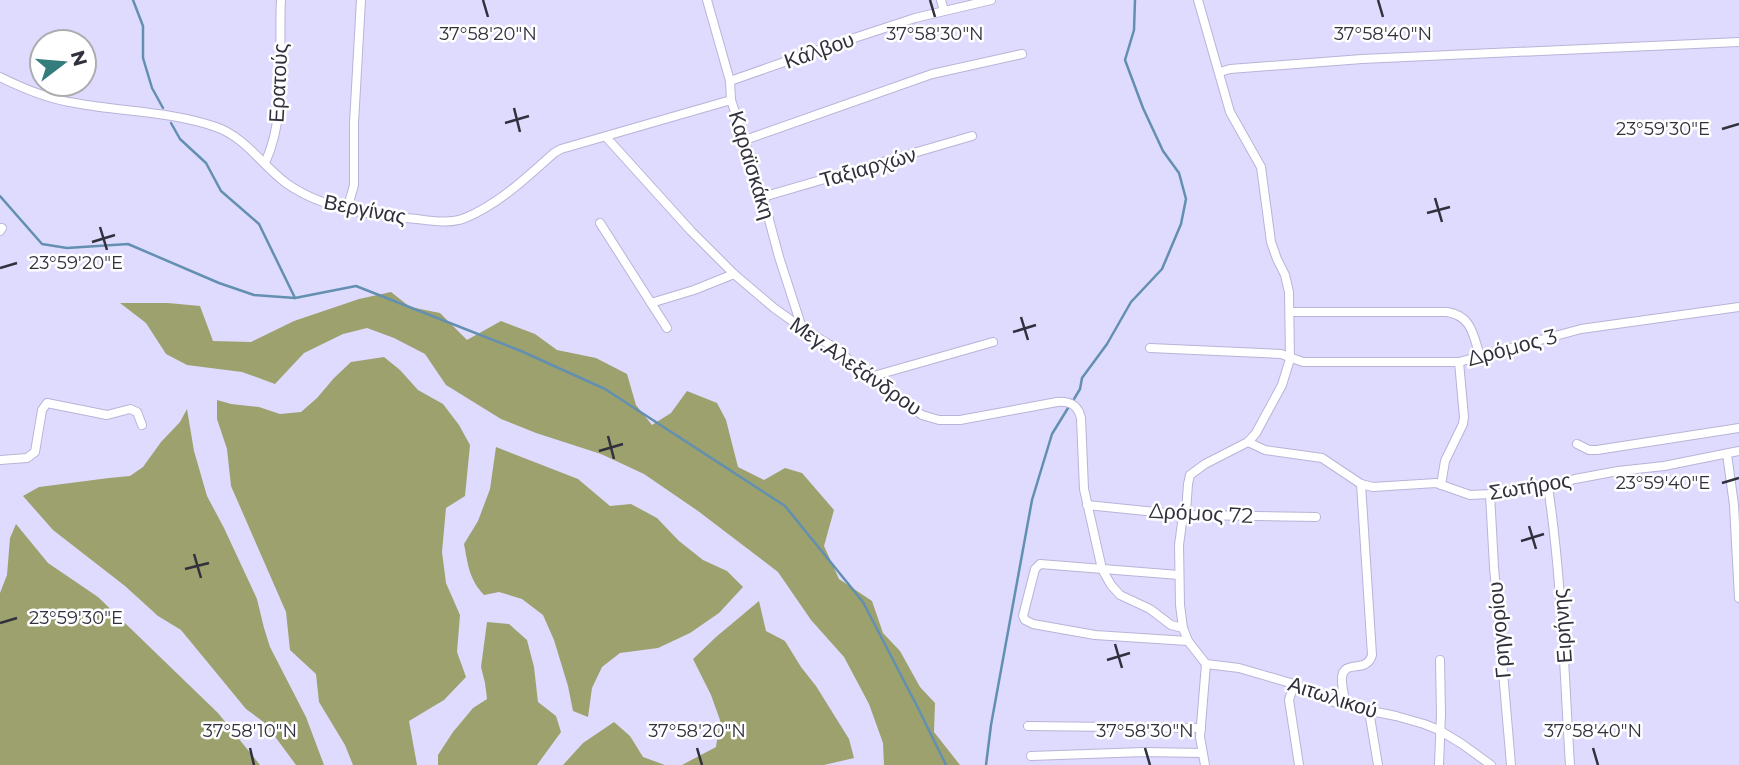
<svg xmlns="http://www.w3.org/2000/svg" width="1739" height="765" font-family="Montserrat,sans-serif">
<style>
.forest{fill:#9da16e}
.lines{fill:none;stroke-linecap:round;stroke-linejoin:round}
.stream{stroke:#6390b0;stroke-width:2.5}
.street-casing{stroke:#b8b4d7;stroke-width:10}
.street{stroke:#fff;stroke-width:8}
.ticks{fill:none;stroke:#31303d;stroke-width:2.5}
.labels{text-anchor:middle;dominant-baseline:central;stroke-width:5;stroke-linejoin:round;paint-order:stroke}
.street-label{font-size:21px;fill:#31303d;stroke:#fff}
.ticks-label{font-size:18px;text-anchor:middle;fill:#31303d;stroke:#fff;stroke-width:5;stroke-linejoin:round;paint-order:stroke}
</style>
<rect width="100%" height="100%" fill="#dfdbff"/>
<g class="forest">
<path d="M391,292L410,307L440,313L467,340L501,321L535,334L557,350L596,358L627,374L636,405L652,425L671,413L687,391L717,403L726,420L738,467L764,480L785,468L802,473L834,510L824,546L839,579L872,601L883,633L900,651L920,687L935,703L934,732L960,765H884L883,743L869,704L844,657L811,620L778,572L698,511L644,474L601,454L536,433L501,419L446,385L425,354L394,338L367,328L343,334L304,353L275,384L242,372L187,365L166,354L146,323L120,303H168L200,306L213,341L251,342L294,321L359,299Z"/>
<path d="M384,357L400,370L418,390L443,404L459,425L470,445L465,496L446,508L442,552L446,583L460,615L457,652L466,677L444,700L409,721L417,765H353L345,745L319,702L316,674L290,650L286,612L231,486L227,449L217,419V400L231,404L259,407L280,414L301,412L317,398L334,378L351,362Z"/>
<path d="M187,409L194,451L207,496L224,528L257,599L264,628L270,647L306,717L324,765H296L265,723L246,709L181,630L158,616L125,586L53,530L23,496L39,487L109,478L130,476L143,467L161,442L180,422Z"/>
<path d="M496,447L578,479L610,506L631,504L657,518L679,541L703,560L727,571L743,587L719,613L690,633L658,648L620,653L602,667L592,688L588,717L573,711L568,686L554,640L543,615L522,599L499,592L484,595C469,579 468,565 464,544L478,521L490,489Z"/>
<path d="M16,524L48,563L98,597L218,713L260,765H0V593L7,575L10,538Z"/>
<path d="M759,601L766,631L785,641L801,667L816,686L849,739L854,758L824,765H682L716,747L720,720L711,695L693,659L716,637Z"/>
<path d="M487,622L509,624L527,640L534,667L538,702L556,716L561,732L537,765H438V755L453,732L473,708L487,699L485,683L481,667Z"/>
<path d="M614,722L630,736L643,757L665,765H563L583,743Z"/>
</g>
<g class="lines">
<g class="stream">
<path d="M133,0L143,26V58L152,88L163,108"/>
<path d="M171,123L180,139L206,163L221,191L259,224L295,298"/>
<path d="M0,196L42,244L67,248L128,244L219,283L254,295L295,298L356,286L521,351L605,389L785,506L863,602L918,708L946,765"/>
<path d="M1074,399L1080,389L1082,378L1107,344L1131,302L1162,269L1181,224L1186,199L1179,173L1163,151L1143,108L1125,60L1134,30L1135,0"/>
<path d="M986,765L991,725L1032,500L1052,434L1068,408"/>
</g>
<defs>
<g id="street">
<path d="M707,0L730,81L731,100L763,197L779,257L802,328"/>
<path d="M941,0L944,11"/>
<path d="M1220,72L1230,69L1362,59L1739,42"/>
<path d="M0,77C24,89 48,99 75,103C122,112 170,111 216,127C245,137 262,165 286,183C324,210 372,215 417,219C432,221 450,224 465,218C499,204 527,177 554,153L561,149L731,100"/>
<path d="M730,81L833,45L915,18L991,0"/>
<path d="M606,137L691,231L734,274L774,308L802,328L835,348L877,383L904,403L922,415L939,420H960L1057,402C1070,401 1078,405 1081,418L1084,489L1102,569L1111,585L1120,595L1150,609L1171,625L1183,628L1188,641L1206,664"/>
<path d="M745,140L932,74L1022,54"/>
<path d="M265,163C288,113 278,54 281,0"/>
<path d="M763,197L972,136"/>
<path d="M347,210L354,185V123L361,0"/>
<path d="M600,223L651,303L694,290L734,274"/>
<path d="M0,231L2,228"/>
<path d="M651,303L667,328"/>
<path d="M1291,312H1447C1472,316 1473,335 1480,356"/>
<path d="M1150,348L1281,354L1303,362H1459L1581,329L1739,307"/>
<path d="M870,377L993,342"/>
<path d="M1248,442L1265,450L1322,458L1361,484L1373,487L1436,483L1470,495L1490,494L1548,487L1575,479L1618,471L1664,466L1739,451"/>
<path d="M1577,444L1589,450H1597L1739,428"/>
<path d="M1727,454L1734,505L1739,598"/>
<path d="M0,460L27,458L35,452L42,410L47,403L107,415L130,409L137,412L142,425"/>
<path d="M1441,485L1445,461L1463,424L1464,417L1459,362"/>
<path d="M1548,487C1562,579 1564,672 1570,765"/>
<path d="M1490,494L1494,567L1511,765"/>
<path d="M1087,505L1185,515L1316,517"/>
<path d="M1179,575L1040,564L1035,569L1023,616L1025,620L1033,624L1095,635L1188,641"/>
<path d="M1183,628L1180,605L1179,545L1182,523L1186,512L1188,484L1190,475L1205,464L1248,442L1256,433L1282,385L1290,359L1289,292L1285,275L1277,259L1271,242L1261,167L1230,112L1198,0"/>
<path d="M1206,664L1239,668L1294,684L1316,696L1346,706L1396,716L1424,724L1439,730L1462,744L1491,765"/>
<path d="M1294,684L1289,700L1299,765"/>
<path d="M1346,706C1345,697 1341,686 1342,677C1344,659 1367,674 1372,655L1361,484"/>
<path d="M1369,711L1378,765"/>
<path d="M1028,726L1201,728"/>
<path d="M1031,756L1144,752L1202,753"/>
<path d="M1205,765L1200,737L1206,664"/>
<path d="M1439,765L1441,714L1440,660"/>
</g>
</defs>
<use href="#street" class="street-casing"/>
<use href="#street" class="street"/>
</g>
<path class="ticks" d="M483,0L488,17M930,0L935,17M1378,0L1383,17M514,108L520,132M505,123L529,116M1722,129L1739,124M1435,198L1442,222M1427,213L1450,207M100,227L107,250M92,242L115,235M0,268L17,263M1021,317L1028,340M1013,332L1036,325M608,436L614,459M599,451L623,444M1722,483L1739,478M1529,526L1536,549M1521,541L1544,534M194,554L201,578M185,569L209,563M0,623L17,618M1115,644L1122,668M1107,660L1130,653M250,748L254,765M697,748L702,765M1145,748L1150,765M1593,748L1598,765"/>
<g class="labels">
<g class="street-label">
<text transform="translate(819 50) rotate(-19)">Κάλβου</text>
<text transform="translate(278 83) rotate(-87)">Ερατούς</text>
<text transform="translate(752 165) rotate(73)">Καραϊσκάκη</text>
<text transform="translate(868 167) rotate(-16)">Ταξιαρχών</text>
<text transform="translate(365 209) rotate(11)">Βεργίνας</text>
<text transform="translate(1512 347) rotate(-15)">Δρόμος 3</text>
<text transform="translate(856 366) rotate(35)">Μεγ.Αλεξάνδρου</text>
<text transform="translate(1530 486) rotate(-9)">Σωτήρος</text>
<text transform="translate(1201 513) rotate(3)">Δρόμος 72</text>
<text transform="translate(1562 626) rotate(-94)">Ειρήνης</text>
<text transform="translate(1499 630) rotate(-95)">Γρηγορίου</text>
<text transform="translate(1333 697) rotate(18)">Αιτωλικού</text>
</g>
</g>
<g class="ticks-label">
<text x="488" y="40">37°58'20"N</text>
<text x="935" y="40">37°58'30"N</text>
<text x="1383" y="40">37°58'40"N</text>
<text x="1663" y="135">23°59'30"E</text>
<text x="76" y="269">23°59'20"E</text>
<text x="1663" y="489">23°59'40"E</text>
<text x="76" y="624">23°59'30"E</text>
<text x="250" y="737">37°58'10"N</text>
<text x="697" y="737">37°58'20"N</text>
<text x="1145" y="737">37°58'30"N</text>
<text x="1593" y="737">37°58'40"N</text>
</g>
<g transform="translate(63 63) rotate(74)"><circle r="33" fill="#ffffff" stroke="#adacb1" stroke-width="2"/>
<path d="M0-5L12 26L0 18L-12 26Z" fill="#347d7d"/>
<text y="-10" font-size="19" font-weight="bold" text-anchor="middle" fill="#31303d">N</text>
</g>
</svg>
